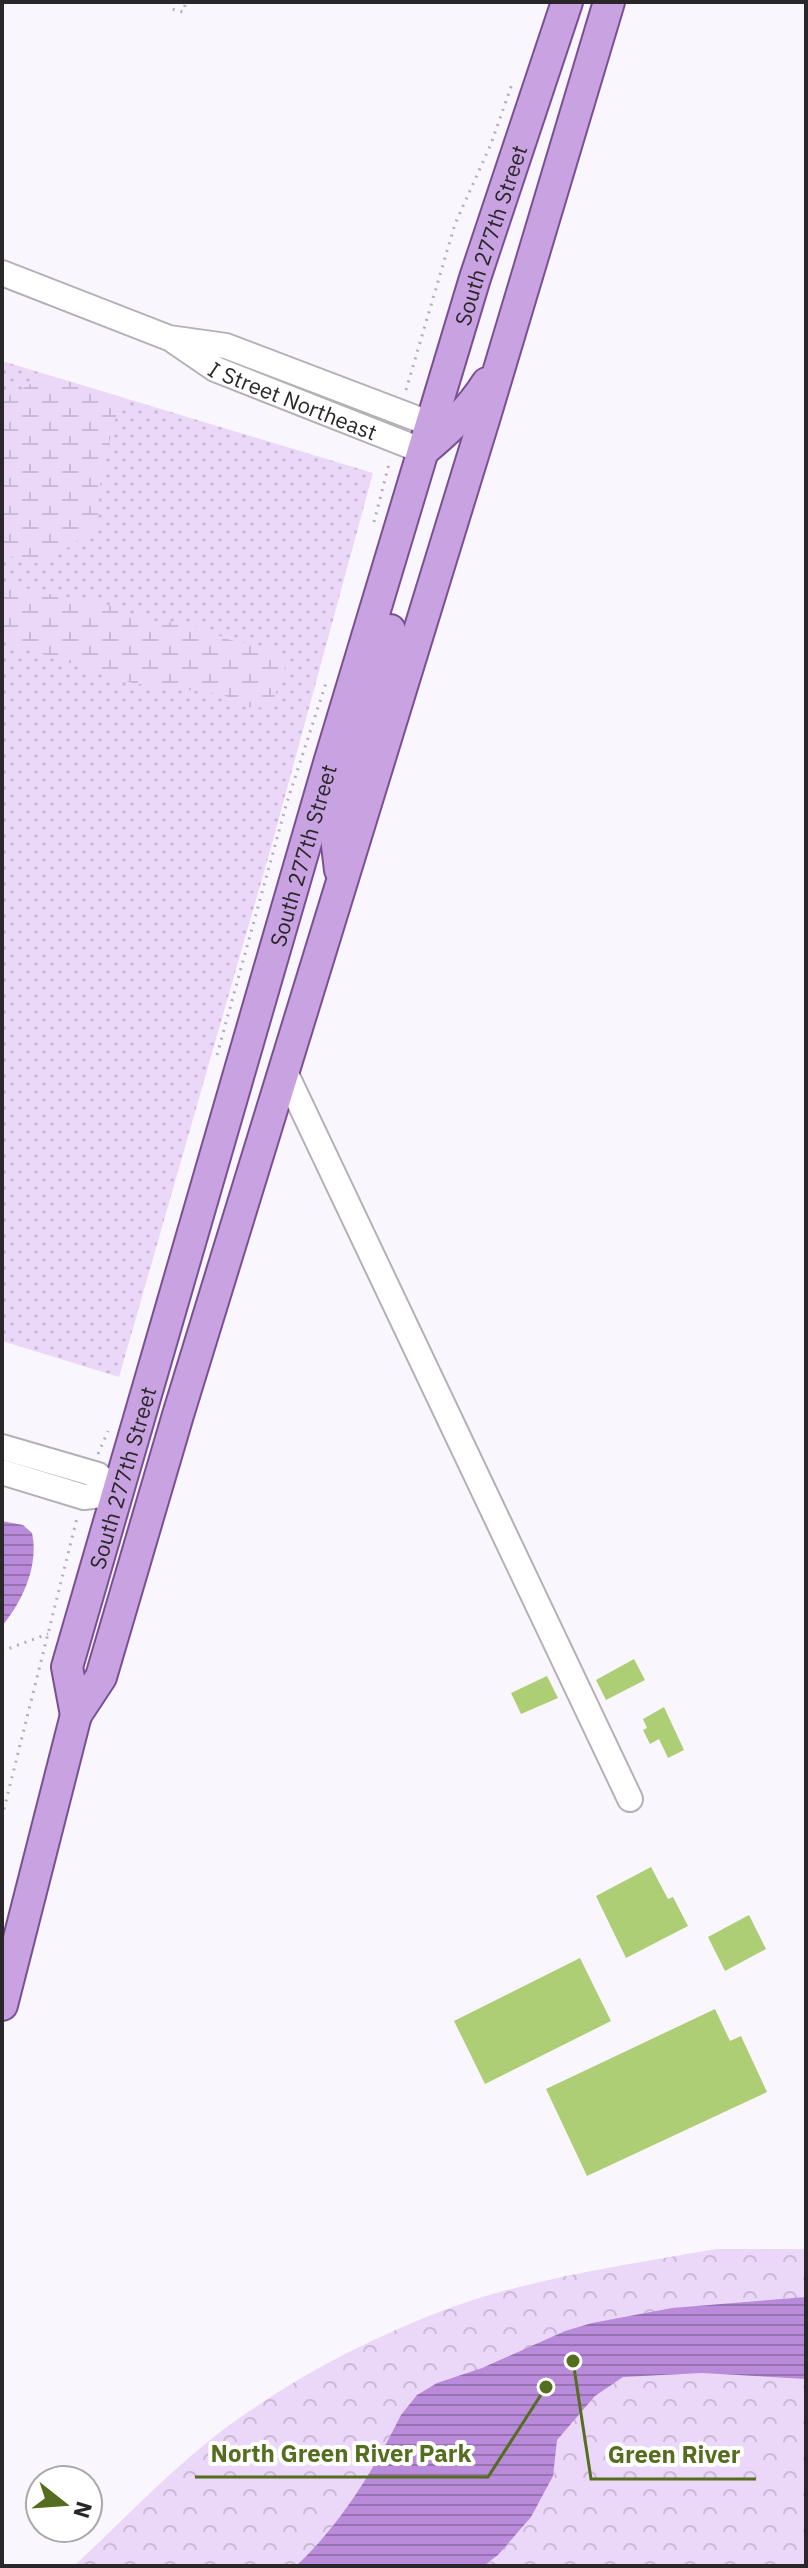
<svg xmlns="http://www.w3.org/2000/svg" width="808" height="2568" font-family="'IBM Plex Sans',sans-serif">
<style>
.grass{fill:url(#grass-dots)}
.wetland{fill:url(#wetland-marsh)}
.park{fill:url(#park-crowns)}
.water{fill:url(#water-rules)}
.building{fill:#adce74}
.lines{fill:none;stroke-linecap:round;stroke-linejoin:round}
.minor-casing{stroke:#b4b0b6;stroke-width:28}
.major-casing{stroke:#7a5094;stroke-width:34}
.path{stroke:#b3b0b5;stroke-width:3;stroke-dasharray:2 6;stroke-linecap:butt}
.minor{stroke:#fff;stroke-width:24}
.major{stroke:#c9a3e1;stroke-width:30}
.labels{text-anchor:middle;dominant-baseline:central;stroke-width:8;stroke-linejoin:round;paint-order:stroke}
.street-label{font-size:22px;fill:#29272a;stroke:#fff}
.leader{fill:none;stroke:#546d1e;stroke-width:3}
.callout-dot{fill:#546d1e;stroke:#fff;stroke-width:3}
.callout-label{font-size:24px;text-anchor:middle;font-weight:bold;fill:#546d1e;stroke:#fff;stroke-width:8;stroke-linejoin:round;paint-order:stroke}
</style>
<defs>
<pattern id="grass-dots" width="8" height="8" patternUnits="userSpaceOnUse" patternTransform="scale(2)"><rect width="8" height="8" fill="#ebd8f9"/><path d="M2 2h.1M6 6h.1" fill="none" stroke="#cab9d6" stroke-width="1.8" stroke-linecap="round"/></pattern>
<pattern id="wetland-marsh" width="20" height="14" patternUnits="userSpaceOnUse" patternTransform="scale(2)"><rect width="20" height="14" fill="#ebd8f9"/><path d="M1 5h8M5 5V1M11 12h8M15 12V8" fill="none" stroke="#cab9d6"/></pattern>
<pattern id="park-crowns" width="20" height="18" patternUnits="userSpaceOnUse" patternTransform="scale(2)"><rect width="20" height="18" fill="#ebd8f9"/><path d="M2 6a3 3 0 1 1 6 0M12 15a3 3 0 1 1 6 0" fill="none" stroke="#cab9d6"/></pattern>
<pattern id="water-rules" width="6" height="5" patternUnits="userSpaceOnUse" patternTransform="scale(2)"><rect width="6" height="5" fill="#b98bda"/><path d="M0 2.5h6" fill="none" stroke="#9672b1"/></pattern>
</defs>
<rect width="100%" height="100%" fill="#faf6fd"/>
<path class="grass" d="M2,361L373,473L270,851L119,1377L2,1341Z"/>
<g class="wetland">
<path d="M47,375L121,397L101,473L97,526L44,565L2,554V404L7,397Z"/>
<path d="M2,581L43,593L102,603L152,621L190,624L230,640L276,649L286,665L270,708L245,707L222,694L132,683L2,641Z"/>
</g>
<path class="park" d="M716,2249H806V2566H74C131,2513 186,2453 251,2410C311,2369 376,2336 444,2310C531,2278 625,2265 716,2249Z"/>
<g class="water">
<path d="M2,1521L23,1525L32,1533C39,1565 23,1601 2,1626Z"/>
<path d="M806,2297V2379L702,2373L623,2377L595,2396L557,2440L553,2476L531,2517L498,2555L483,2566H296C342,2523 373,2471 401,2415L417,2395L437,2383L482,2368L565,2331L592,2323L672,2308Z"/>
</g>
<g class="building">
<path d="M634,1659L645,1680L606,1700L596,1680Z"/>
<path d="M547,1676L558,1698L521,1714L511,1693Z"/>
<path d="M664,1707L684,1750L668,1758L659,1739L650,1744L643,1730L647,1728L643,1719Z"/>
<path d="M651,1867L668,1899L673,1897L688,1926L626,1958L596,1896Z"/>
<path d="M749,1915L766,1949L725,1971L708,1937Z"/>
<path d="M580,1958L611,2021L485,2084L454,2021Z"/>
<path d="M715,2009L730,2041L741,2036L767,2092L587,2176L546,2089Z"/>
</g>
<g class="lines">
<defs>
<g id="minor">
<path d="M2,273L169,338L226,346L431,424"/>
<path id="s1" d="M174,341L215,369L423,451"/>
<path d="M284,1070L630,1799"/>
<path d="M2,1447L98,1475L117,1493"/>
<path d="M2,1472L84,1497L117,1493"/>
</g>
<g id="major">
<path d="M423,451C448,430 470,410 487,383"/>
<path d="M340,870L335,829L390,630"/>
<path id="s2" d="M76,1715L67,1667L329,763L475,278L567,2"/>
<path d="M2,2005L76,1715L101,1677L178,1415L486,413L609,2"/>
</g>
</defs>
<use href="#minor" class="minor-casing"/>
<use href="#major" class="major-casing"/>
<g class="path">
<path d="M170,2L172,9L183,12L186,2"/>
<path d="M406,390L455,224L491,144L512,84"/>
<path d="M374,522L390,460"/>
<path d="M217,1055L287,802L326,683"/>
<path d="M98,1454L108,1431"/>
<path d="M2,1651L48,1634"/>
<path d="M2,1817L77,1518"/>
</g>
<use href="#minor" class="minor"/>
<use href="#major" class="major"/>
</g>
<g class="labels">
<g class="street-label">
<text stroke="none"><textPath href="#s2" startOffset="1542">South 277th Street</textPath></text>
<text stroke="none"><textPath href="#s1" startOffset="134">I Street Northeast</textPath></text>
<text stroke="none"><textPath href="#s2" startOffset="894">South 277th Street</textPath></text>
<text stroke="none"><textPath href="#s2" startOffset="246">South 277th Street</textPath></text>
</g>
</g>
<path class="leader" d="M546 2387L488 2477H195M573 2361L591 2479H756"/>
<g class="callout-dot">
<circle cx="546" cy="2387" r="8"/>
<circle cx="573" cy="2361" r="8"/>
</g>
<g class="callout-label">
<text x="341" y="2462">North Green River Park</text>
<text x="674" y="2463">Green River</text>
</g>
<rect width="808" height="2568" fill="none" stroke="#29272a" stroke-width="8"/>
<g transform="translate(64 2504) rotate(107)"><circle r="38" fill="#ffffff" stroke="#a9a9aa" stroke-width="2"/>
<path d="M0-6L14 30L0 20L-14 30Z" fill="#546d1e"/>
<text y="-12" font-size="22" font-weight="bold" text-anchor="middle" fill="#29272a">N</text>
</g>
</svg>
